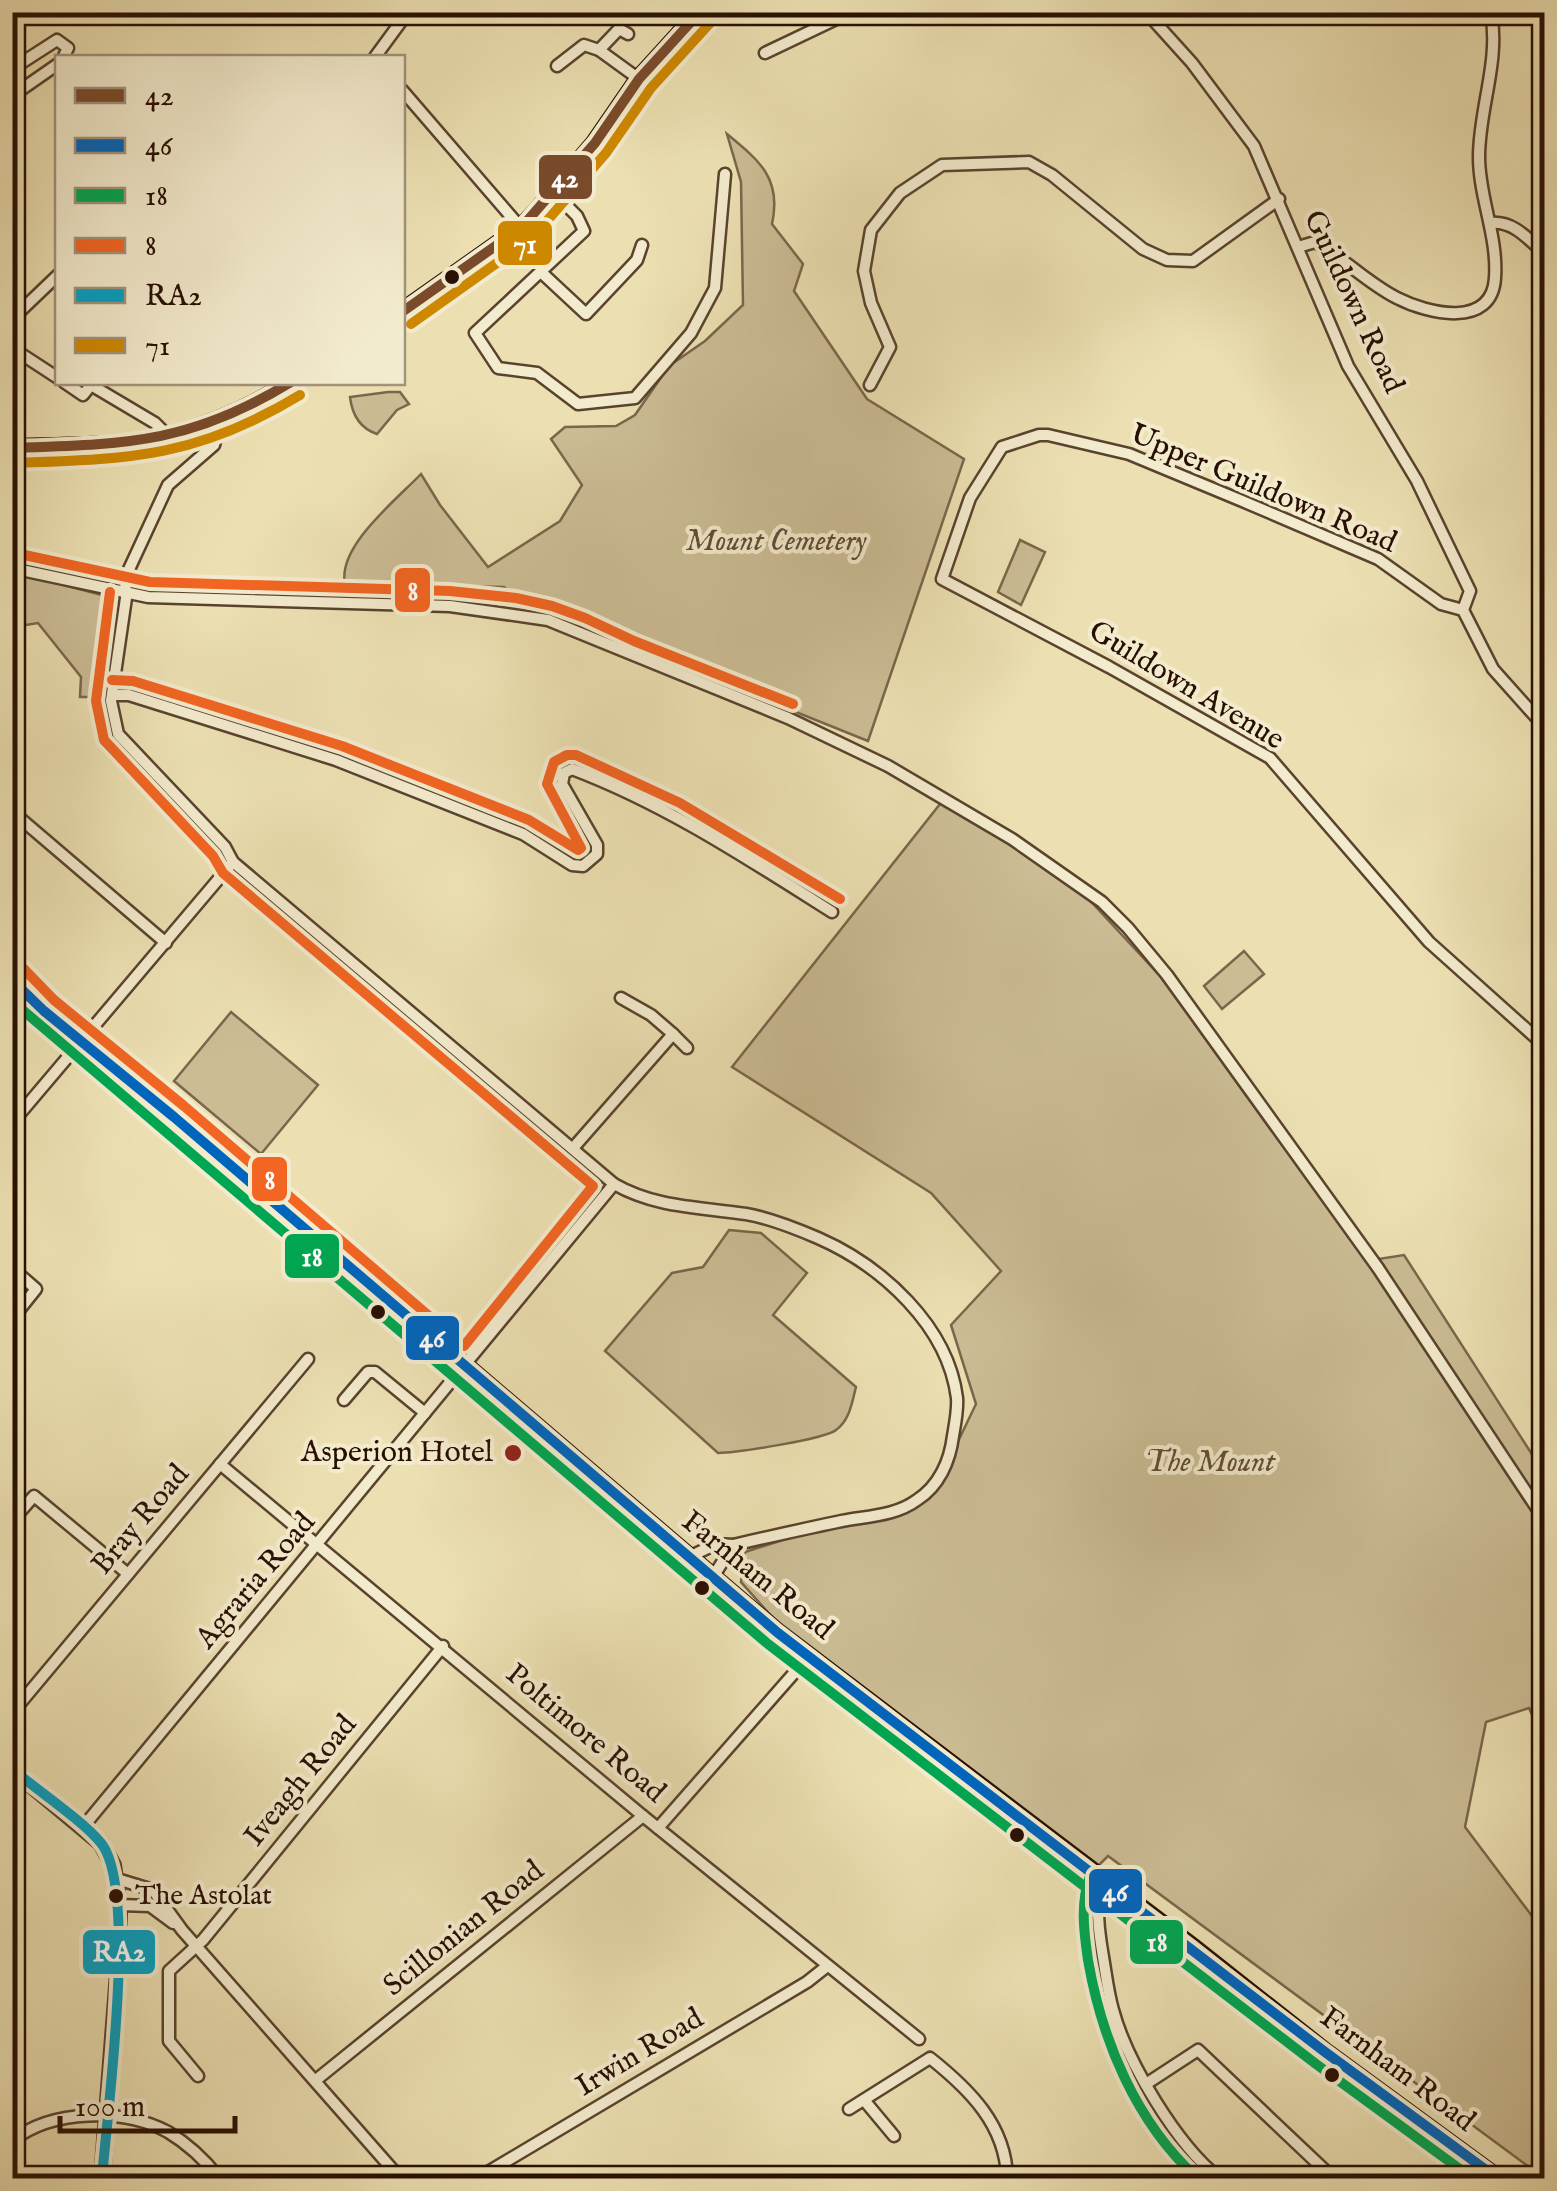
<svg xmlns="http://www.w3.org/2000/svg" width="1557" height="2191" font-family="'IM FELL English',serif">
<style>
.green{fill:#cbbc94;stroke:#7a664b;stroke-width:2.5}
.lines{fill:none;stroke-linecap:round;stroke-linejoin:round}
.minor-casing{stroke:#59432e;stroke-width:15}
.tertiary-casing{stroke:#59432e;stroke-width:18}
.primary-casing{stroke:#280f02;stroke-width:20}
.minor{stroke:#f3ebcd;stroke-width:10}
.tertiary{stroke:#f3ebcd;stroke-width:12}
.primary{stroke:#ece0b2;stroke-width:15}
.bus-1-casing{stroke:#f3ebcd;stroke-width:18}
.bus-2-casing{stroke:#f3ebcd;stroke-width:18}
.bus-3-casing{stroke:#f3ebcd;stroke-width:18}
.bus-4-casing{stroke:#f3ebcd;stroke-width:18}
.bus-5-casing{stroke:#f3ebcd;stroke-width:18}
.bus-6-casing{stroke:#f3ebcd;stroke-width:18}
.bus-1{stroke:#7a4b2a;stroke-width:10}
.bus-2{stroke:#0065bd;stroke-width:10}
.bus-3{stroke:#00a651;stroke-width:10}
.bus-4{stroke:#f26522;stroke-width:10}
.bus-5{stroke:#02a1c4;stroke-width:10}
.bus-6{stroke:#ce8800;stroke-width:10}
.bus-dot{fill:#280f02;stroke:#f3ebcd;stroke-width:4}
.poi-dot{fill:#8f2418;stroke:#f3ebcd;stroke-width:4}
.labels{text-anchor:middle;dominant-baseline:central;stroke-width:8;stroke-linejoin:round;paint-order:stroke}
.bus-label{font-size:28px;fill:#280f02;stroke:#f3ebcd;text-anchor:start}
.street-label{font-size:30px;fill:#280f02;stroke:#f3ebcd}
.park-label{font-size:30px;font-style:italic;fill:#614c35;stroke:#f3ebcd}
.poi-label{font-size:30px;fill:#280f02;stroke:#f3ebcd;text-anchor:end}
.line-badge{stroke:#f3ebcd;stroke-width:4}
.badge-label{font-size:28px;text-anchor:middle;font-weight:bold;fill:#fff}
</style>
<rect width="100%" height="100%" fill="#ece0b2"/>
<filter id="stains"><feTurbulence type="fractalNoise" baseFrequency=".002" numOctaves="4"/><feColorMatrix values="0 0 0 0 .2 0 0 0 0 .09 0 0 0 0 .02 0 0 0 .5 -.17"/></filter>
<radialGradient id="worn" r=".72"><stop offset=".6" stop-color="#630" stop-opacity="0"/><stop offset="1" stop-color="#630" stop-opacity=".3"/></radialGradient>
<g class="green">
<path d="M727,134C760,161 782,179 772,224L803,264L794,291L867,399L964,459L868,741L522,602L504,587L345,584C337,547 396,500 421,474L440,505L488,567L560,521L582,485L551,439L565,427L616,426L635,415L669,366L705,341L743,305L741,182Z"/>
<path d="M388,392H400L409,404L397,410L377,434C359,428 352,414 350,397Z"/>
<path d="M1020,540L1045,552L1021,605L998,592Z"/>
<path d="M22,574L117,599L105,697H80L81,677L38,623L13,627V590Z"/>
<path d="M944,799L1082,892L1160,976L1366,1261L1404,1255L1544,1473V1742L1529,1708L1486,1722L1465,1827L1544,1932V2178L1108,1856L1094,1870L782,1628L741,1582L745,1552L843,1521L897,1510L940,1479L976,1404L951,1325L1001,1271L931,1193L732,1067Z"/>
<path d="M1244,951L1264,974L1222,1009L1204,986Z"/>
<path d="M231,1012L318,1085L261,1154L174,1081Z"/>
<path d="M729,1230L761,1233L807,1273L773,1315L856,1387C852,1402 850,1420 836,1430C825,1439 736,1453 718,1453L605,1351L672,1273L703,1267Z"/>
</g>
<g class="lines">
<defs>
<g id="minor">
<path d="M1146,12L1192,63L1254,146L1348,366L1417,481L1470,591L1463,610L1493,669L1544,726"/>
<path d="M599,50L619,29L628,34"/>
<path d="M765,53L851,12"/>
<path d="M375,57L408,12"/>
<path d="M557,66L584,45L599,50L639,79"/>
<path d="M12,69L57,40L68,48L63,58"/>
<path d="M402,90L521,228"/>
<path d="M12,96L58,64"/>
<path d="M554,193L577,216L584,231L475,333L498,368L537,373L578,404L635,398L691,333L715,288L725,174"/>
<path d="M1491,223C1514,221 1528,239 1544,253"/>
<path d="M1298,247L1315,242C1344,258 1367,283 1397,298C1428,314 1492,329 1495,278C1498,236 1479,198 1479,157C1479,108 1500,62 1491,12"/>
<path d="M542,273L586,314L637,260L642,245"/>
<path d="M12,319L58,275"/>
<path d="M12,348L58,378"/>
<path d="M64,382L83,395L91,385L155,423L167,435"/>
<path d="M870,385L890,347L871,303L864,271L871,230L900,193L942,165L1029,162L1052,175L1143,249L1167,260L1193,261L1279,199"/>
<path d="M221,418L214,445L168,485L125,578L126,598L111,701L118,734L225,847L233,862L614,1184C656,1208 700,1207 746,1214C770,1218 797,1229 818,1238C882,1266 948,1326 957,1398C958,1410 955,1424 953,1436C950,1461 939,1486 917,1500C894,1517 864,1516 837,1522C803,1529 768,1537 733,1545L716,1544L689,1557"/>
<path d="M12,568L148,597L450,606L548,620L788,718L888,766L1012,839L1102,902L1128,928L1167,975L1378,1268L1544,1519"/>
<path d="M1463,610L1441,604L1378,559L1240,500L1129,454L1048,435H1039L1002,447L970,498L942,579L1109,667L1270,758L1429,942L1544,1045"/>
<path d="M112,695H129L336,760L523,834L572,865L583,866L597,854V845L562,784L564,773L572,769C665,804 748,859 832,912"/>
<path d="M15,814L166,943"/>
<path d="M673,1034L687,1048"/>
<path d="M12,1123L233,862"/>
<path d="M574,1147L673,1034L651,1015L621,998"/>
<path d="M12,1268L36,1289L12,1319"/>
<path d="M344,1400L368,1372H375L425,1413"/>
<path d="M220,1464L643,1816L919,2039"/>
<path d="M12,1521L34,1496L128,1574"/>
<path d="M713,1577L733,1545"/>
<path d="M12,1713L308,1359"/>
<path d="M83,1827L614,1184"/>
<path d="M658,1828L809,1656"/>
<path d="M117,1879L153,1890L182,1930L400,2178"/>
<path d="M1104,1881C1094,1904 1099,1933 1103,1957C1106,1974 1108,1993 1113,2010C1127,2062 1177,2145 1219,2178"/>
<path d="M119,1905L150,1906L173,1923"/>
<path d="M198,2076L169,2041V1971L203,1940L443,1646"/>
<path d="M316,2080L643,1816"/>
<path d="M1146,2084L1198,2050L1333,2178"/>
<path d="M864,2100L894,2136"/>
<path d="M849,2109L930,2058C969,2089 1006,2125 1007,2178"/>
<path d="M12,2141C52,2109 124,2108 168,2132C188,2144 205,2160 219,2178"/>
<path d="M1461,2152L1459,2172L1464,2178"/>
<path d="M478,2178L807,1982L826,1967"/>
</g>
<path id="tertiary" d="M12,1769L101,1843L113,1865L119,1905V1960L102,2178"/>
<g id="primary">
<path d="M402,312L521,228L538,210L595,143L639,79L700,12"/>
<path d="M12,448C54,446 97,448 139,442C192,434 247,411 292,382"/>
<path d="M12,979L44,1011L174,1117L778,1633L1192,1947L1325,2052L1497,2178"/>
</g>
</defs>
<use href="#minor" class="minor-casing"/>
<use href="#tertiary" class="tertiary-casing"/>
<use href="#primary" class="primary-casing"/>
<use href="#minor" class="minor"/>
<use href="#tertiary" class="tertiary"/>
<use href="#primary" class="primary"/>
<defs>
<g id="bus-1">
<path d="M402,312L521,228L595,143L639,79L700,12"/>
<path d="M12,448C126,444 190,444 291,382"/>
</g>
<path id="bus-2" d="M12,980L44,1011L174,1117L778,1633L1325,2052L1497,2178"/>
<g id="bus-3">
<path d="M12,1001L768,1644L1316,2064L1472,2178"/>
<path d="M1090,1876C1080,1904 1084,1932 1088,1960C1102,2041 1136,2122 1197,2178"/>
</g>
<g id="bus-4">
<path d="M15,553L150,582L450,591L516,598L552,606L585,618L634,641L793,704"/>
<path d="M112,680L133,681L342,746L529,820L578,850L581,848L547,784L554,762L567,755H576L680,803L840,899"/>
<path d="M23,968L54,1000L184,1106L464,1346L593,1186L223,873L213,856L104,740L96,701L110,592"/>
</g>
<path id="bus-5" d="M12,1769C36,1789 83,1821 101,1843C138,1889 107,2113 102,2178"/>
<g id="bus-6">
<path d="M411,324L532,238L606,153L651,88L711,22"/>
<path d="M13,463C130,459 196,458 300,395"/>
</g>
</defs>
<use href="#bus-1" class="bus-1-casing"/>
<use href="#bus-2" class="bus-2-casing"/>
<use href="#bus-3" class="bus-3-casing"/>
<use href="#bus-4" class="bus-4-casing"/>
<use href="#bus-5" class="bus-5-casing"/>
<use href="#bus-6" class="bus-6-casing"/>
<use href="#bus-1" class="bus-1"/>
<use href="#bus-2" class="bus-2"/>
<use href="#bus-3" class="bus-3"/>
<use href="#bus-4" class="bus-4"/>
<use href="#bus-5" class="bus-5"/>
<use href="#bus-6" class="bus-6"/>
</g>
<g class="bus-dot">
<circle cx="452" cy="277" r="9"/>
<circle cx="378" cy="1312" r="9"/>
<circle cx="702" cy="1588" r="9"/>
<circle cx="1017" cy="1835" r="9"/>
<circle cx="116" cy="1896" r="9"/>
<circle cx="1332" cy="2075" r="9"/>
</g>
<circle class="poi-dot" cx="513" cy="1453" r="10"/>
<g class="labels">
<g class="bus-label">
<text x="135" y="1896">The Astolat</text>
</g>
<g class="street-label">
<text transform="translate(1353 302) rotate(65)">Guildown Road</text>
<text transform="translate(1263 489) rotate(23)">Upper Guildown Road</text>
<text transform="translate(1186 686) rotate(31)">Guildown Avenue</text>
<text transform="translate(141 1520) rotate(-50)">Bray Road</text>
<text transform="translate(757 1576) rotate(39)">Farnham Road</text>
<text transform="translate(256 1581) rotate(-50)">Agraria Road</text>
<text transform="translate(585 1734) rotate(40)">Poltimore Road</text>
<text transform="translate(301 1781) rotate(-51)">Iveagh Road</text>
<text transform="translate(464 1929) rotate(-39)">Scillonian Road</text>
<text transform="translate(640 2053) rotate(-31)">Irwin Road</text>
<text transform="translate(1397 2070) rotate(37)">Farnham Road</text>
</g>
<g class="park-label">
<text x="776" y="542">Mount Cemetery</text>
<text x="1210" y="1463">The Mount</text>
</g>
<g class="poi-label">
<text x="493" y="1453">Asperion Hotel</text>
</g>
</g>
<g class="line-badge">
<rect x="537" y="153" width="57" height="48" rx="10" fill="#7a4b2a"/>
<rect x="496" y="219" width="58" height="48" rx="10" fill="#ce8800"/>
<rect x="393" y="566" width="39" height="48" rx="10" fill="#f26522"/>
<rect x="250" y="1155" width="39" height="48" rx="10" fill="#f26522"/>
<rect x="283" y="1232" width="58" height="48" rx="10" fill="#00a651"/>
<rect x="404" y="1314" width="57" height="48" rx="10" fill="#0065bd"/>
<rect x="1087" y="1867" width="57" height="48" rx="10" fill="#0065bd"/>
<rect x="1128" y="1918" width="57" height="48" rx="10" fill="#00a651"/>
<rect x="81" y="1928" width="76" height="48" rx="10" fill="#02a1c4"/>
</g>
<g class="badge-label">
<text x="565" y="187">42</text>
<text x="525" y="253">71</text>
<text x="413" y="600">8</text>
<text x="270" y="1189">8</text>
<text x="312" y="1266">18</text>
<text x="432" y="1347">46</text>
<text x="1115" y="1901">46</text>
<text x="1157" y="1951">18</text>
<text x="119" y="1961">RA2</text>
</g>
<rect width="1557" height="2191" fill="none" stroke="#ece0b2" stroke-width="50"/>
<rect x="15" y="15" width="1527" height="2161" fill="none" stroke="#280f02" stroke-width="5"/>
<rect x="25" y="25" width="1507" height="2141" fill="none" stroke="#280f02" stroke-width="2.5"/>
<rect x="55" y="55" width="350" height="330" fill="#f3ebcd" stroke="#a2937c" stroke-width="2.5"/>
<rect x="75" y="88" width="50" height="15" fill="#7a4b2a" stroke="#a2937c" stroke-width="2.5"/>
<text x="145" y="105" font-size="30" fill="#280f02">42</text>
<rect x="75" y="138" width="50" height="15" fill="#0065bd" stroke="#a2937c" stroke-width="2.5"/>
<text x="145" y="155" font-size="30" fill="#280f02">46</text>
<rect x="75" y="188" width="50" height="15" fill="#00a651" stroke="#a2937c" stroke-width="2.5"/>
<text x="145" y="205" font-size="30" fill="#280f02">18</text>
<rect x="75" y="238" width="50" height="15" fill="#f26522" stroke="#a2937c" stroke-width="2.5"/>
<text x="145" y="255" font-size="30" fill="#280f02">8</text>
<rect x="75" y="288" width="50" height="15" fill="#02a1c4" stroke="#a2937c" stroke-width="2.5"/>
<text x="145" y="305" font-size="30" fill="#280f02">RA2</text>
<rect x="75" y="338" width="50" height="15" fill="#ce8800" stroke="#a2937c" stroke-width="2.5"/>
<text x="145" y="355" font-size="30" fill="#280f02">71</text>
<path d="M60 2116v15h175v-15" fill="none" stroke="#280f02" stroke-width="5"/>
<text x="75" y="2116" font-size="30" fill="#280f02" stroke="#f3ebcd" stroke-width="8" paint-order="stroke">100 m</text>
<rect width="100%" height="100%" filter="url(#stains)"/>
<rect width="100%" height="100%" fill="url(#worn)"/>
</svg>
